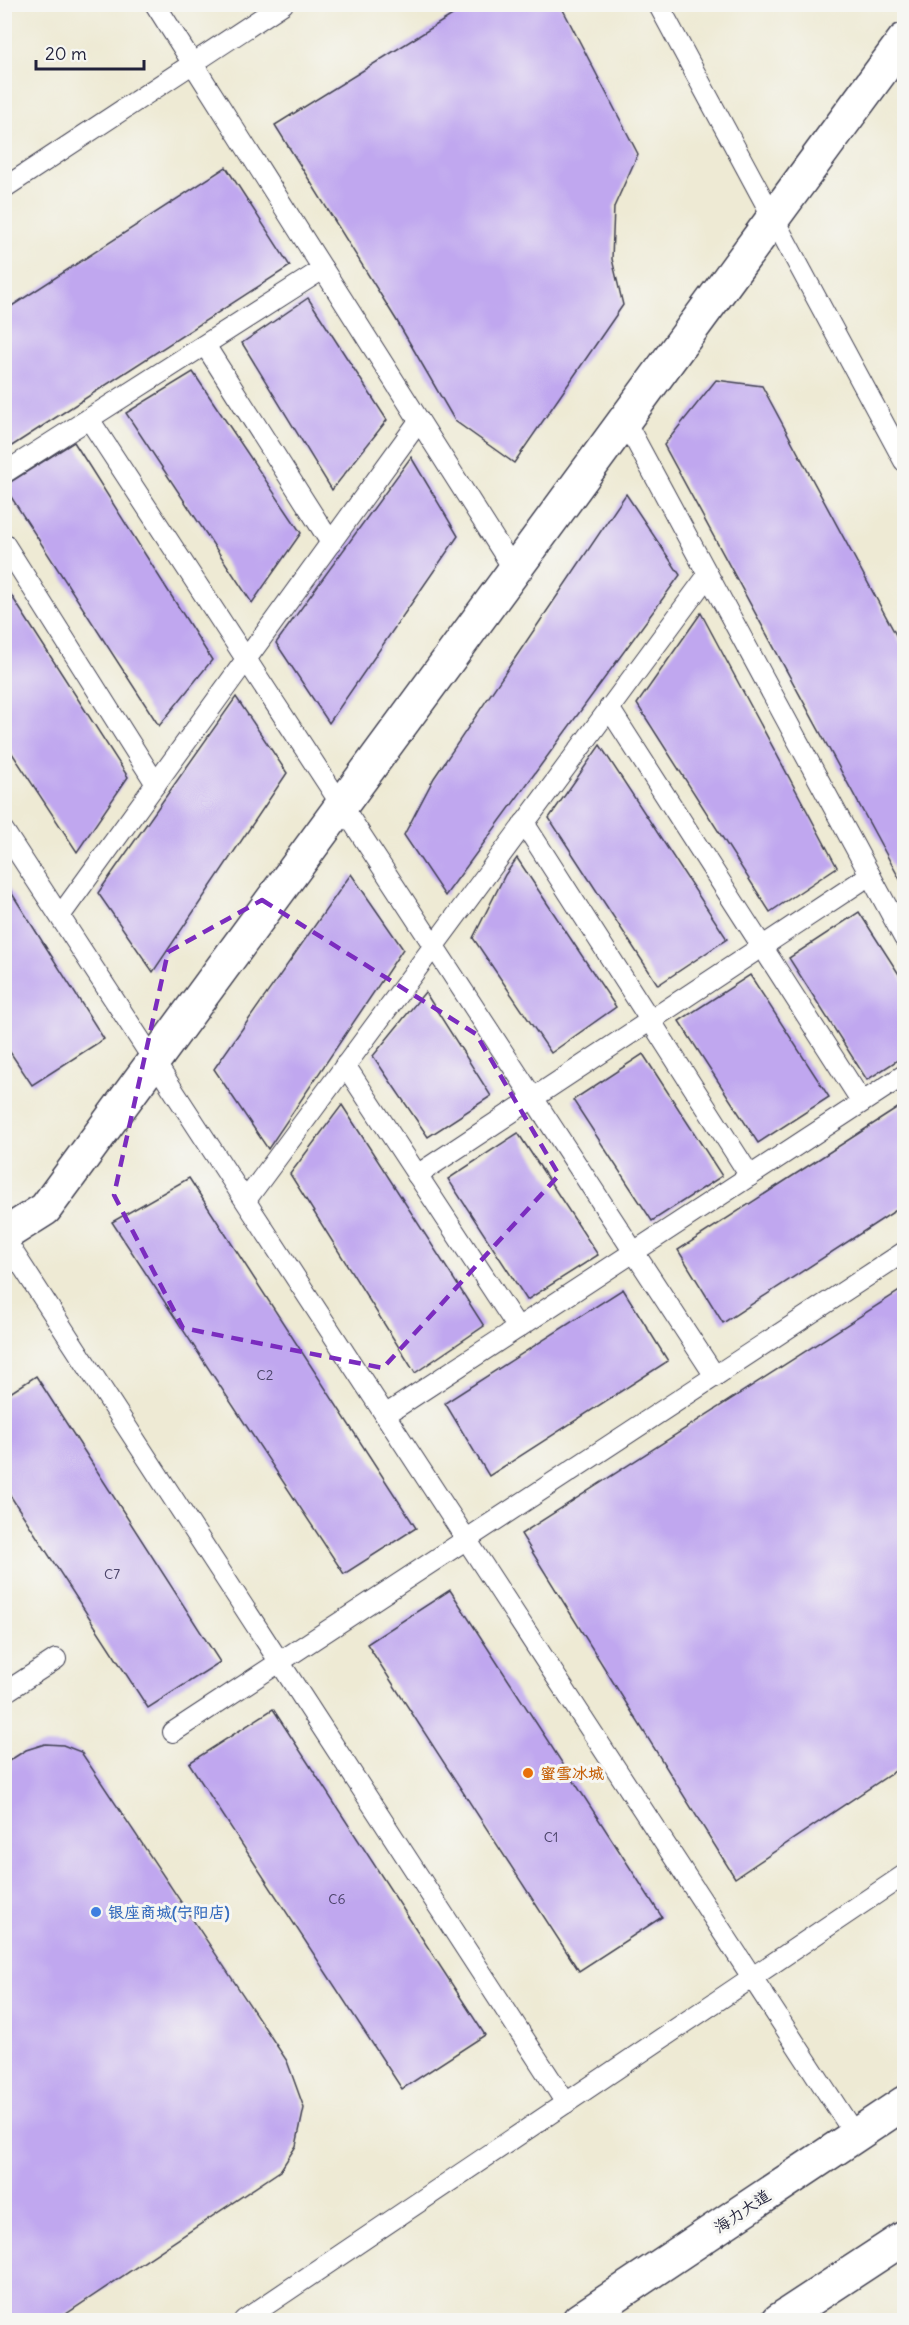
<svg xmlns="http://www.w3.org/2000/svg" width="909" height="2325" font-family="Delius,'LXGW WenKai TC',sans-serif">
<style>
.building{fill:#c0a7ef}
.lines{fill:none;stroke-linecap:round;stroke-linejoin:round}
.service-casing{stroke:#414052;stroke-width:22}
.minor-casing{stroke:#414052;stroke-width:36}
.primary-casing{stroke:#414052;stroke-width:36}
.service{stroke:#fff;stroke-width:20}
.minor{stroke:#fff;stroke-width:33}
.primary{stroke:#fff;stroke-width:33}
.marked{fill:none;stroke:#7b2cbf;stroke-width:4.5;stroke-dasharray:12 8;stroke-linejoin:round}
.food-dot{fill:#e8710a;stroke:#f6f6f2;stroke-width:2}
.shop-dot{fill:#3f7fe0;stroke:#f6f6f2;stroke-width:2}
.labels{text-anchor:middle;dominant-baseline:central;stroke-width:6;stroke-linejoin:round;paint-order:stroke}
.number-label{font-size:14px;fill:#4a4368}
.food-label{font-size:16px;font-weight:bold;fill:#c56008;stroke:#f6f6f2;text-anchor:start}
.shop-label{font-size:16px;font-weight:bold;fill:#366cbe;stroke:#f6f6f2;text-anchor:start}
.street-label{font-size:16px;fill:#22223b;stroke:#f6f6f2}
</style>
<rect width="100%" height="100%" fill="#f6f6f2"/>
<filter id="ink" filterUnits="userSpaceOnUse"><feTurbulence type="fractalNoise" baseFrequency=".0167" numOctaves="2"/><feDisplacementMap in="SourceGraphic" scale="12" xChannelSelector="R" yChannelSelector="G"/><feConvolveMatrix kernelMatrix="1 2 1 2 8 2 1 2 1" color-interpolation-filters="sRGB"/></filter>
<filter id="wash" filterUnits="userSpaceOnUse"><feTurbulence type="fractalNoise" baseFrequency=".008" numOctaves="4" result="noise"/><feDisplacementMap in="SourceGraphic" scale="24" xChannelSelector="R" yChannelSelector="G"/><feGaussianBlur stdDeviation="1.35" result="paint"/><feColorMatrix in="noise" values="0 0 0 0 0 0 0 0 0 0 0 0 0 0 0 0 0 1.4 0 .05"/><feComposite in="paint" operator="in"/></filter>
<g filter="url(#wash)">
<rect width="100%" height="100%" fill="#eeead4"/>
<g id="blocks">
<g class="building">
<path d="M470,4H560L638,154L614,207L612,259L623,305L514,463L455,421L397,321L275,125Z"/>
<path d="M226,167L290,266L4,451V311Z"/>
<path d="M308,298L387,420L332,490L242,343Z"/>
<path d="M193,372L301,533L252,603L126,413Z"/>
<path d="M716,380L762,386L904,650V887L664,445Z"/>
<path d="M74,442L212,660L159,726L4,486Z"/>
<path d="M411,457L458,536L329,723L276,643Z"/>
<path d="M626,494L680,575L445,896L404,835L434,778Z"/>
<path d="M4,584L128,777L77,852L4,741Z"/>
<path d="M701,613L837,867L770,912L637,704Z"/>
<path d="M236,697L287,773L153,972L98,893Z"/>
<path d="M600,745L727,939L658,985L549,818Z"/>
<path d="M517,858L616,1007L551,1053L473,938L505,875Z"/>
<path d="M351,874L403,949L268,1149L214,1069Z"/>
<path d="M4,881L104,1039L32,1085L4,1043Z"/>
<path d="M859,912L904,982V1056L867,1080L789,958Z"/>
<path d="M750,975L829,1097L758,1143L679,1021Z"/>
<path d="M425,992L491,1096L428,1137L373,1056Z"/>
<path d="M643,1054L722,1176L652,1221L573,1100Z"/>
<path d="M904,1104V1205L723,1323L678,1250Z"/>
<path d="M342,1105L484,1326L415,1373L290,1174Z"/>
<path d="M518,1133L598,1255L527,1300L448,1179Z"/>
<path d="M189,1178L416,1528L344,1574L112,1222Z"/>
<path d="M904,1288V1765L735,1878L521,1534Z"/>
<path d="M623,1289L668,1361L489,1476L445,1403Z"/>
<path d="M36,1376L220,1662L148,1708L4,1486V1397Z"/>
<path d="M450,1590L662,1917L579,1971L367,1644Z"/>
<path d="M273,1709L485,2035L402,2089L189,1763Z"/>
<path d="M45,1744L63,1745L81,1752L287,2061L304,2108L296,2146L280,2171L57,2320H4V1764L26,1750Z"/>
</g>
</g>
</g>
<g filter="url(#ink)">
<use href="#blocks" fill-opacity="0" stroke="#414052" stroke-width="1.5"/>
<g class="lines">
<defs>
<g id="service">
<path d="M155,4L514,570"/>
<path d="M658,4L904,461"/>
<path d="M4,188L283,4"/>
<path d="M205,345L331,543"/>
<path d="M89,419L715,1376"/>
<path d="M625,421L904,938"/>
<path d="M4,473L323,269"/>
<path d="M4,543L156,784"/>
<path d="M609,708L862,1102"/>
<path d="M524,823L750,1176"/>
<path d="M4,831L855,2135"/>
<path d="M60,916L419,421"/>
<path d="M345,1065L518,1328"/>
<path d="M417,1175L870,875"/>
<path d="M246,1200L708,575"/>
<path d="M4,1238L566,2103"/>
<path d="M385,1415L904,1075"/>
<path d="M4,1693L56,1659"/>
<path d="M173,1732L904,1252"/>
<path d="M244,2320L904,1875"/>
</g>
<path id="minor" d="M4,1235L45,1209L904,40"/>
<g id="primary">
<path d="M579,2320L904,2103"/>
<path d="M779,2320L904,2238"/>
</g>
</defs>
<use href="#service" class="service-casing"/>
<use href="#minor" class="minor-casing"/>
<use href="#primary" class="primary-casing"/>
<use href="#service" class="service"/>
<use href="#minor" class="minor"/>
<use href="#primary" class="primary"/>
</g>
</g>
<path class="marked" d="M262,900L476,1034L559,1175L383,1368L183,1328L114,1195L168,952Z"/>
<circle class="food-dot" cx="528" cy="1773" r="6"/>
<circle class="shop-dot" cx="96" cy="1912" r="6"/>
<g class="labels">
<g class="number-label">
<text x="265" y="1375">C2</text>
<text x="112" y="1574">C7</text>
<text x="551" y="1837">C1</text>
<text x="337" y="1899">C6</text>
</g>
<g class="food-label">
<text x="540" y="1773">蜜雪冰城</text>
</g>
<g class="shop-label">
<text x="108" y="1912">银座商城(宁阳店)</text>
</g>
<g class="street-label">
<text transform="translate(742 2211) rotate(-34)">海力大道</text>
</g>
</g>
<rect width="909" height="2325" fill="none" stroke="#f6f6f2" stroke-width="24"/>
<path d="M36 60v9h108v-9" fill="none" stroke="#22223b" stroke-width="3"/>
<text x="45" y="60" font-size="18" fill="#22223b" stroke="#f6f6f2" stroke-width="4.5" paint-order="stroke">20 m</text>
</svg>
